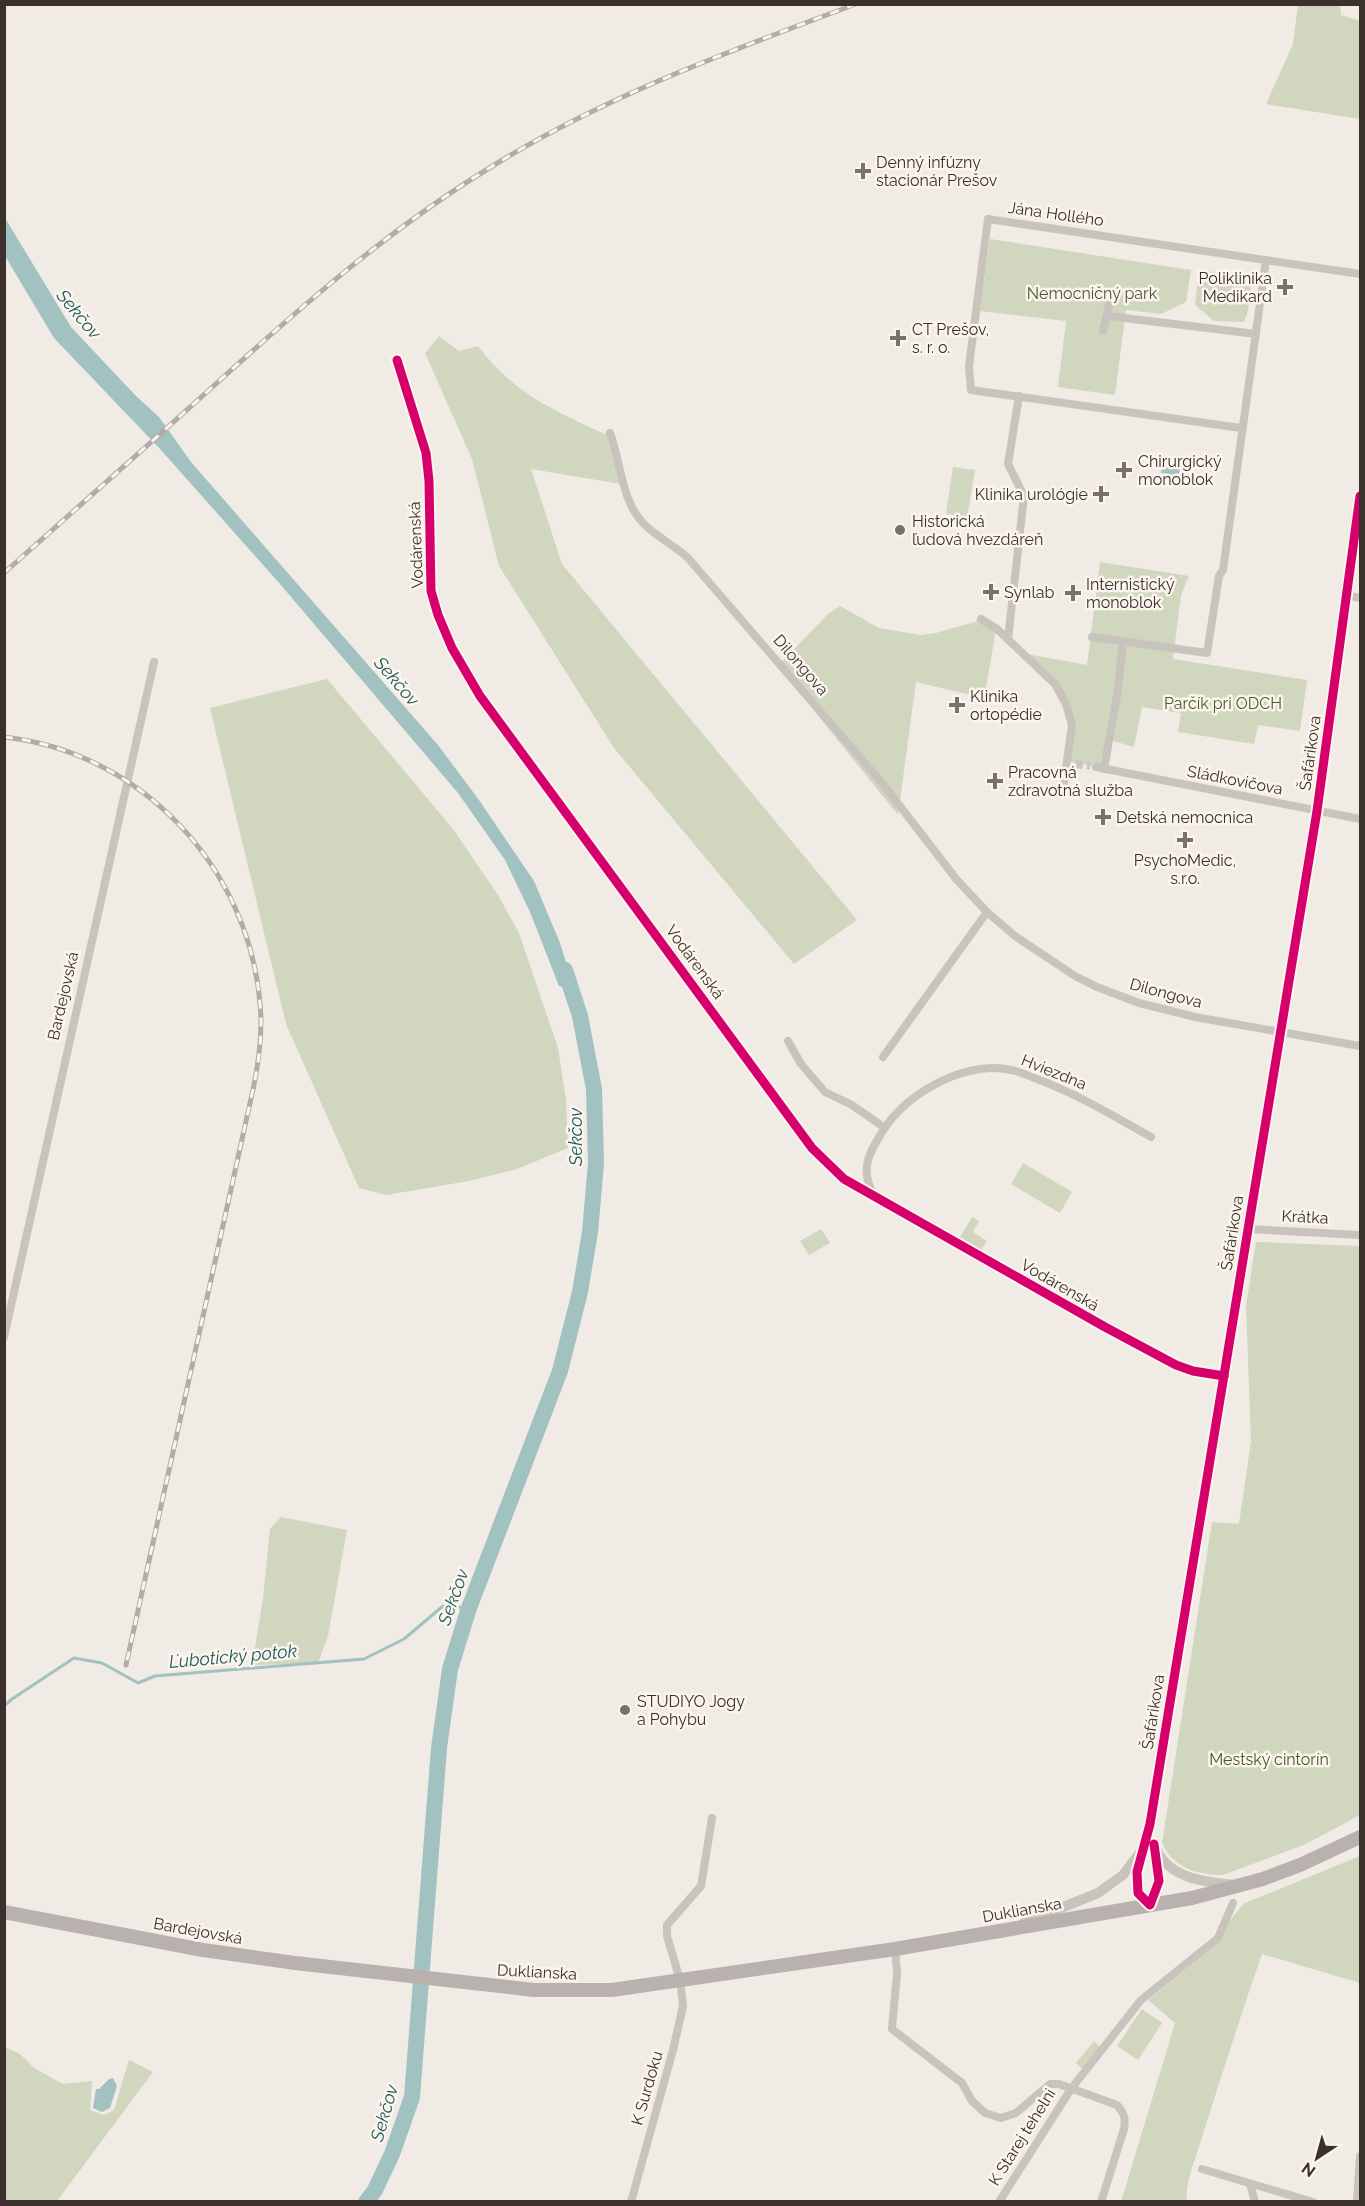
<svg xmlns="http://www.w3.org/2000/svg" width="1365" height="2206" font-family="Raleway,sans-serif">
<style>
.green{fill:#d1d6bf}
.water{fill:#a1c2c1}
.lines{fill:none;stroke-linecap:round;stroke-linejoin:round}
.stream{stroke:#a1c2c1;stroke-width:3}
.river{stroke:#a1c2c1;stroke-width:16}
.minor-tunnel{stroke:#ccc6c0;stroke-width:8;stroke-dasharray:8 4;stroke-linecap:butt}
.minor{stroke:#c9c3be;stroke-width:8}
.tertiary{stroke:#c9c3be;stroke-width:10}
.primary{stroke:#b8b1ad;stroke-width:14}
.rail-casing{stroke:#b1aca8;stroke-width:5}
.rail{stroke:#fbf5ee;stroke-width:3;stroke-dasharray:9;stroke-linecap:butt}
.cycleway-casing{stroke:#fbf5ee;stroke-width:13}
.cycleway{stroke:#d6006c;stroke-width:9}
.poi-dot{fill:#7a716c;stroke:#fbf5ee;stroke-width:2}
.labels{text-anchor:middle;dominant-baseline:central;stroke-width:5;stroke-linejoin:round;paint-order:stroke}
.poi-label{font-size:16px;fill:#3b302b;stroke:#fbf5ee;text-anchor:start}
.street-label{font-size:16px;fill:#3b302b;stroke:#fbf5ee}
.park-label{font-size:16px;fill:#4a5a2e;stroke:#fbf5ee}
.water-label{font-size:18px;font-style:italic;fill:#1f5a5e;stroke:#fbf5ee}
</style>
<rect width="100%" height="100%" fill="#f0ebe5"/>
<g class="green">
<path d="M1298,5H1340L1341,15L1360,21V119L1266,104L1293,44Z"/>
<path d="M990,239L1191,270L1186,302L1161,314L1126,310L1115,395L1058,387L1066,321L980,311Z"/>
<path d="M1199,270L1252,277L1248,311L1244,322L1214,321L1195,305Z"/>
<path d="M439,336L459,351L478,346C514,394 555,411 607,435L621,484L531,469L562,564L857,920L794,964L614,748L499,566L472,459L425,353Z"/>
<path d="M953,467L975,470L967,517L946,514Z"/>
<path d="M1100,562L1189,576L1181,595L1173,659L1307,680L1300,731L1258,725L1254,744L1178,732L1181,713L1142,707L1134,747L1110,740L1104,769L1067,761L1072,725L1061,694L1021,653L1087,665Z"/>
<path d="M840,606L879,628L920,635L936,633L981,620L996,630L984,698L916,682L898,815L778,666L828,614Z"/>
<path d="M327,679L453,829L498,895L519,933L558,1048L566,1100L568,1148L517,1169L469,1181L386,1195L359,1188L286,1024L210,708Z"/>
<path d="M1023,1163L1072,1192L1060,1213L1011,1184Z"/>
<path d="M972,1217L979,1221L973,1232L987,1241L981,1250L960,1237Z"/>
<path d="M821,1229L830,1243L809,1255L800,1241Z"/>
<path d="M1256,1242L1360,1246V1815L1304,1845L1223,1875C1198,1875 1173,1868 1162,1843L1212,1522L1239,1524L1251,1441L1246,1306Z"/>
<path d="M281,1517L347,1530L328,1636L318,1663L252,1665L263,1599L270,1529Z"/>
<path d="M1360,1856V1983L1262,1954C1241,2014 1222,2074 1203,2134C1198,2153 1184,2183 1187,2201L1121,2202L1175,2023L1148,2000L1204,1954L1243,1904Z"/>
<path d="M1142,2009L1162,2023L1138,2060L1117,2046Z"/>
<path d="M1094,2041L1101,2048L1083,2070L1076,2063Z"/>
<path d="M5,2047L20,2054L34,2068L63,2084L92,2081L90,2110L104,2115L114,2110L129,2060L153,2072L57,2201H5Z"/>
</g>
<g class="water">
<path d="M5,218L71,327L136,396L159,417L191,462L438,745L479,800L534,881L560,943L575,991L559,986L530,912L505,860L458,793L280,584L161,450L54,338L5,256Z"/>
<path d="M1163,456L1181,458L1179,476L1161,473Z"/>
<path d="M113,2078L117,2086L110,2108L102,2112L93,2108L96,2089H99L109,2079Z"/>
</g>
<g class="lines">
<path class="stream" d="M4,1706L12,1699L74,1658L102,1663L138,1683L155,1676L364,1659L404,1639L443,1606L469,1608"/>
<path class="river" d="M366,2202L375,2190L392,2154L412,2097L439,1748L450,1669L469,1608L560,1371L580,1292L590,1232L596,1163L594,1089L580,1016L565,970"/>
<path class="minor-tunnel" d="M1075,764L1090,766"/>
<g class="minor">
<path d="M1108,316L1256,334"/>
<path d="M1103,331L1111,296"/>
<path d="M397,360L426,453L429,481L431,591L438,615L452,648L480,696L812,1148L844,1179L1105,1327L1176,1365L1193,1371L1224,1376"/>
<path d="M1241,428L971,390L969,366L988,219L1360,274"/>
<path d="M610,433C621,462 621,501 644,524C657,537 675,546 688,558L882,783L957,880L987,912L1015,936L1075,976L1097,987L1139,1003L1195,1017L1360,1046"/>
<path d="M1346,595L1360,598"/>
<path d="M981,619L997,629L1055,684L1066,704L1072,725L1063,789"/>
<path d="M1092,637L1207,653L1219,576L1223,570L1266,260"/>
<path d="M1008,639L1024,496L1008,464L1019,396"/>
<path d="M1096,767L1360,819"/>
<path d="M1104,769L1118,690L1123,641"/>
<path d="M788,1041L801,1064L825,1092L852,1105L885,1128"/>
<path d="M883,1057L987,912"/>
<path d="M874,1196C859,1169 869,1153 884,1129C896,1111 914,1096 932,1086C955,1073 984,1064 1011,1070C1020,1071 1028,1076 1037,1079C1077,1094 1114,1116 1151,1137"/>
<path d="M1248,1229L1360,1235"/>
<path d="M4,1337L154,662"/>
<path d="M895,1949L897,1973L892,2029L962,2083L972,2101L985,2113L1001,2118L1016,2113L1050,2084H1059L1117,2105C1124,2113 1126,2118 1124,2129L1101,2202"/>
<path d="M1202,2169L1313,2202"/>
<path d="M1250,2184L1255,2202"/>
<path d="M631,2202L673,2050L683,2006L680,1980L667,1936V1925L701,1886L712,1818"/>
<path d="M999,2202L1071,2089L1141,2000L1218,1938L1233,1903"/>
<path d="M1357,2202L1360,2156"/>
</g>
<g class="tertiary">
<path d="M1154,1844L1159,1881L1150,1905L1138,1893L1137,1872L1150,1824L1317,811L1360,496"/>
<path d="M1157,1851C1172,1880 1207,1882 1235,1885"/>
<path d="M1024,1923L1098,1893L1123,1875L1139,1854"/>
</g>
<path class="primary" d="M4,1912L203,1950L295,1963L534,1990H612L895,1949L1192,1898L1263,1879L1300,1865L1360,1837"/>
<defs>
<g id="rail">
<path d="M4,573C76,509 147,446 218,382C304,304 391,228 491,167C605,96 730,51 856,4"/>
<path d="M4,737C142,752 249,868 260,1004C263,1031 259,1059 254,1085L126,1665"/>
</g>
</defs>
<use href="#rail" class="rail-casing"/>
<use href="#rail" class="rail"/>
<defs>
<g id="cycleway">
<path d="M397,360L426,453L429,481L431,591L438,615L452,648L480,696L812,1148L844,1179L1105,1327L1176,1365L1193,1371L1224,1376"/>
<path d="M1154,1844L1159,1881L1150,1905L1138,1893L1137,1872L1150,1824L1317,811L1360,496"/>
</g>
</defs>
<use href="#cycleway" class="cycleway-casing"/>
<use href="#cycleway" class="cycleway"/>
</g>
<g class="poi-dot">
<path d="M860 162h6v6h6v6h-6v6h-6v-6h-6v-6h6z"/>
<path d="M1282 278h6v6h6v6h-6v6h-6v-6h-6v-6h6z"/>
<path d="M895 329h6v6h6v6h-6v6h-6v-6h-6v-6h6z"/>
<path d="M1121 461h6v6h6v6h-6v6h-6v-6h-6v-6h6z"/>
<path d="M1098 485h6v6h6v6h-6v6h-6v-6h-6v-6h6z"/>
<circle cx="900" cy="530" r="6"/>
<path d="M988 583h6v6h6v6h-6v6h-6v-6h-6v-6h6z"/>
<path d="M1070 584h6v6h6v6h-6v6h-6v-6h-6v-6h6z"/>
<path d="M954 696h6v6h6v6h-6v6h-6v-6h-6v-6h6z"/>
<path d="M992 772h6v6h6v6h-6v6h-6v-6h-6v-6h6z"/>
<path d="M1100 808h6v6h6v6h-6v6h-6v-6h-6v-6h6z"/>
<path d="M1182 831h6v6h6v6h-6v6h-6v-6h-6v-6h6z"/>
<circle cx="625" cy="1710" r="6"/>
</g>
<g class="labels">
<g class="poi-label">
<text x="876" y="162">Denný infúzny<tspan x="876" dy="18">stacionár Prešov</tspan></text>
<text x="1272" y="278" text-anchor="end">Poliklinika<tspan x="1272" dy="18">Medikard</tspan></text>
<text x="912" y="329">CT Prešov,<tspan x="912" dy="18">s. r. o.</tspan></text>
<text x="1138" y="461">Chirurgický<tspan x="1138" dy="18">monoblok</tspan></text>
<text x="1088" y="494" text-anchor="end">Klinika urológie</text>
<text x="912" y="521">Historická<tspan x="912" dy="18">ľudová hvezdáreň</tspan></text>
<text x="1086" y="584">Internistický<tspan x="1086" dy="18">monoblok</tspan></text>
<text x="1004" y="592">Synlab</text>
<text x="970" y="696">Klinika<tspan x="970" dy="18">ortopédie</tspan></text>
<text x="1008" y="772">Pracovná<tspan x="1008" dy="18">zdravotná služba</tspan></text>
<text x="1116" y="817">Detská nemocnica</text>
<text x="1185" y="860" text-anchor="middle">PsychoMedic,<tspan x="1185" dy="18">s.r.o.</tspan></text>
<text x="637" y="1701">STUDIYO Jogy<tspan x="637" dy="18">a Pohybu</tspan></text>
</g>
<g class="street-label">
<text transform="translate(1056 214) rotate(8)">Jána Hollého</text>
<text transform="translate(416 545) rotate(-92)">Vodárenská</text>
<text transform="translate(801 665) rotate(49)">Dilongova</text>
<text transform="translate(1310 753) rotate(-82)">Šafárikova</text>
<text transform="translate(1235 780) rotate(11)">Sládkovičova</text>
<text transform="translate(695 962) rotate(54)">Vodárenská</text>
<text transform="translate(1166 993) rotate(15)">Dilongova</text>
<text transform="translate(63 996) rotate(-77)">Bardejovská</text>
<text transform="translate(1054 1072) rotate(22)">Hviezdna</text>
<text transform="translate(1305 1217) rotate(3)">Krátka</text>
<text transform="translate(1232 1233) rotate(-81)">Šafárikova</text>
<text transform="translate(1060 1285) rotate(30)">Vodárenská</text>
<text transform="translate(1153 1712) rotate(-81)">Šafárikova</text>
<text transform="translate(1022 1910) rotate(-10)">Duklianska</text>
<text transform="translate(198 1931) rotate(10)">Bardejovská</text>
<text transform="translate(537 1972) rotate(3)">Duklianska</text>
<text transform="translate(647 2088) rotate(-74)">K Surdoku</text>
<text transform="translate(1022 2137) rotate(-58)">K Starej tehelni</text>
</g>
<g class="park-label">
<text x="1092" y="293">Nemocničný park</text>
<text x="1223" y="703">Parčík pri ODCH</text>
<text x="1269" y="1759">Mestský cintorín</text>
</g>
<g class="water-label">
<text transform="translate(79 314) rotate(50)">Sekčov</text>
<text transform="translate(397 681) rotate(49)">Sekčov</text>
<text transform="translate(575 1137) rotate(-90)">Sekčov</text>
<text transform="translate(453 1597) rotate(-70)">Sekčov</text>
<text transform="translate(233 1656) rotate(-5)">Ľubotický potok</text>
<text transform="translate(384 2113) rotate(-74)">Sekčov</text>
</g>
</g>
<rect width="1365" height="2206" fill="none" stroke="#3b302b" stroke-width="12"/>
<g transform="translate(1317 2158) rotate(216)" stroke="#fbf5ee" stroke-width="4.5" paint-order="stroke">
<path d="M0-4.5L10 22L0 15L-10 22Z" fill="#3b302b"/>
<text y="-9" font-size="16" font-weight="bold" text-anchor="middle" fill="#3b302b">N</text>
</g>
</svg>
